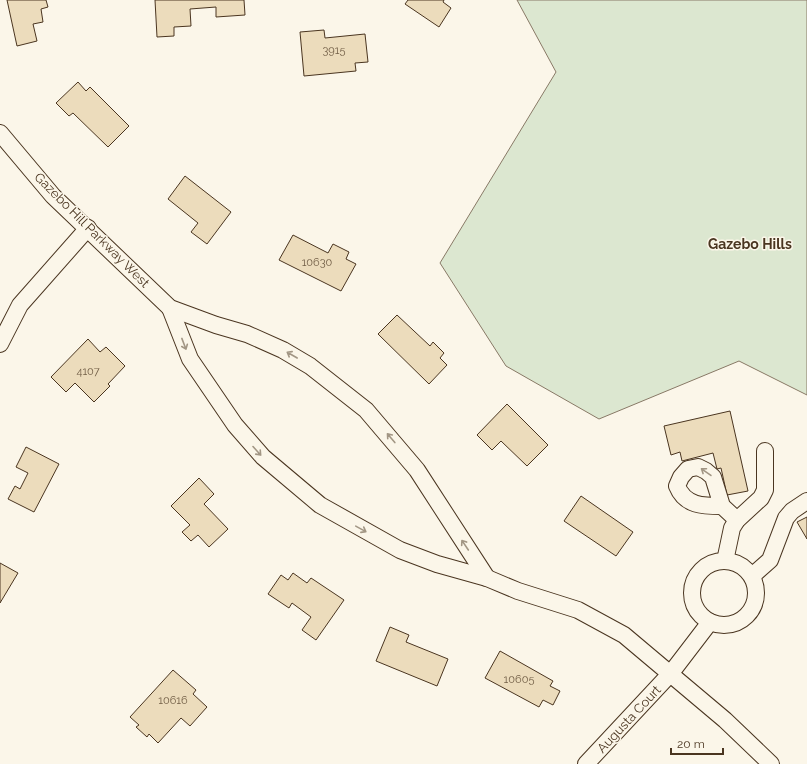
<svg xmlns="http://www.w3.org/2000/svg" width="807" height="764" font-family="Raleway,sans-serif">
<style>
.green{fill:#dce7d0;stroke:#887966}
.building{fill:#ecdcbc;stroke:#4a3520}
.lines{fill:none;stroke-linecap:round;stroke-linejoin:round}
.minor-casing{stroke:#4a3520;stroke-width:18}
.minor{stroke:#fbf6e9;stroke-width:16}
.oneway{stroke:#a29684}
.labels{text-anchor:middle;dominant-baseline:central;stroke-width:3;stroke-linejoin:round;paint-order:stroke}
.number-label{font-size:11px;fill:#725f47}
.street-label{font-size:13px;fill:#4a3520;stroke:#fbf6e9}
.neighbourhood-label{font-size:14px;font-weight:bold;fill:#4a3520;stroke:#fbf6e9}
</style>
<rect width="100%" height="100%" fill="#fbf6e9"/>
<path class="green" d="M517,0H807V395L739,361L599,419L506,366L440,263L556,72Z"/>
<g class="building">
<path d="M7,0H46L48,7L41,9L43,22L33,24L37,41L17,46Z"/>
<path d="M155,0H244L245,15L216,17V7L190,9L191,26L174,27V36L157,37Z"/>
<path d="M408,0H444L443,2L451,8L439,27L405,4Z"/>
<path d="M324,30L325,38L365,34L368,62L355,63L356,71L304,76L300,32Z"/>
<path d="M78,82L86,91L90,87L129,126L108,147L73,113L69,116L56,103Z"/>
<path d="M185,176L231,212L207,244L191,232L198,223L168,199Z"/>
<path d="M293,235L328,253L333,244L349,252L346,259L356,264L341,291L279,260Z"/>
<path d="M397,315L430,346L433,342L444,353L440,358L447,365L429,384L378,334Z"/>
<path d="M88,339L100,352L106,347L125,366L108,384L110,386L94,402L75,383L66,392L51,377Z"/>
<path d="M507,404L548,445L527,466L501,441L492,450L477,435Z"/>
<path d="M730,411L748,491L727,495L721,468L717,469L713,453L682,461L680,452L671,455L664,426Z"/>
<path d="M26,447L59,464L34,512L8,499L15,486L20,489L28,473L16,467Z"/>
<path d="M199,478L214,494L204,504L228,529L209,547L198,535L191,541L182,532L190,525L171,506Z"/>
<path d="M581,496L633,532L616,556L564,521Z"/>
<path d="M807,517V539L797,522Z"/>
<path d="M0,563L18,573L0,603Z"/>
<path d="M293,573L307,583L311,578L344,600L316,640L302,630L311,617L292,603L289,608L268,594L281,575L288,580Z"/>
<path d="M390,627L409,635L406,642L448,659L437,686L376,661Z"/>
<path d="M500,651L553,681L550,686L560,691L553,705L543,700L539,707L485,678Z"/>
<path d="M173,670L196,690L193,694L207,707L190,726L181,718L158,743L149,734L147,737L136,727L139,725L130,717Z"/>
</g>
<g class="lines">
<defs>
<g id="minor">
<path d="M0,133L53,196L170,308L216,325L247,334L283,350L310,366L366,410L417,470L487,578"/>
<path d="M170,308L190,359L235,425L263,457L320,505L400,550L437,564L487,578L518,591L578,610L624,635L725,720L771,764"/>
<path d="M0,344L20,305L88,228"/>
<path d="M722,506C703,506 685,506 677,486L681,477L688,469L698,467L706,471L713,477L722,506L737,520"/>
<path d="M725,561L732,528L737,520L761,498L765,490V451"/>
<circle cx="724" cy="593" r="32"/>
<path d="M752,576L770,560L786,518L792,511L807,501"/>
<path d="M586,764L671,673L710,622"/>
</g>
</defs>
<use href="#minor" class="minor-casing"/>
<use href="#minor" class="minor"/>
</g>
<defs><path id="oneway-shaft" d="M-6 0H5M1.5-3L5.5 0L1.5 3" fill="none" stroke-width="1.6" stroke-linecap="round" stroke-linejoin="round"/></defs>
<g class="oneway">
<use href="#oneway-shaft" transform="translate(184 344) rotate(69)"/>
<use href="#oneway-shaft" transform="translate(292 355) rotate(-150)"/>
<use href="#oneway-shaft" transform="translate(391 438) rotate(-130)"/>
<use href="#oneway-shaft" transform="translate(257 451) rotate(48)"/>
<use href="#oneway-shaft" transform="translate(706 472) rotate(-145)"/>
<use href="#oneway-shaft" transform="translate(361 529) rotate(29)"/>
<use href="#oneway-shaft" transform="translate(465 545) rotate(-124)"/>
</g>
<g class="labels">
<g class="number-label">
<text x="334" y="50">3915</text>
<text x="317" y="262">10630</text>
<text x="88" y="371">4107</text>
<text x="519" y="679">10605</text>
<text x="173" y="700">10616</text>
</g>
<g class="street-label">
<text transform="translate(92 230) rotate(45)">Gazebo Hill Parkway West</text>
<text transform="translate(629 719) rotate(-47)">Augusta Court</text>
</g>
<g class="neighbourhood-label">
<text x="750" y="244">Gazebo Hills</text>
</g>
</g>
<path d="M671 748v6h52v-6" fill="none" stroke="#4a3520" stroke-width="2"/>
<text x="677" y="748" font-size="12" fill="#4a3520" stroke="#fbf6e9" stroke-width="3" paint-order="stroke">20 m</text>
</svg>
